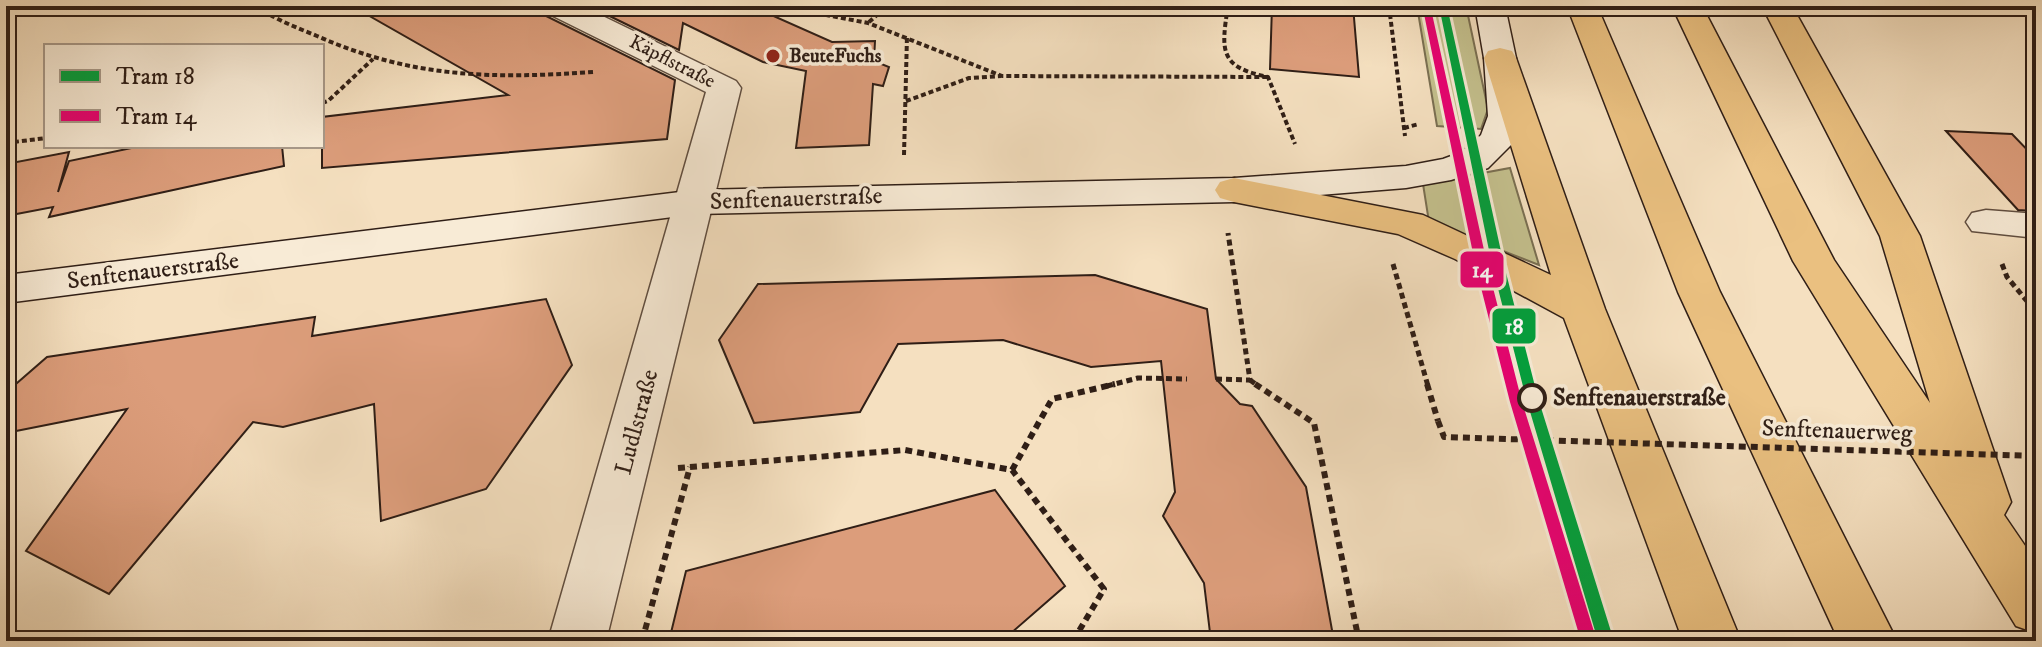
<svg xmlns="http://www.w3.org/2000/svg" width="2042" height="647" font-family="'IM FELL DW Pica',serif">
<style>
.green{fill:#c4c08d;stroke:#7a6f52;stroke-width:2}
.building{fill:#dc9d7b;stroke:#2f1e16;stroke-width:2}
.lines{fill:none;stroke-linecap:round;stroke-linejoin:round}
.street-casing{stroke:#604e40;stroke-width:3}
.secondary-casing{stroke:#2f1e16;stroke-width:3}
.highway-casing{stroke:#2f1e16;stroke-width:3}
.path-far2{stroke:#2f1e16;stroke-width:4;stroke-dasharray:5 3;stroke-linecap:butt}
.path-far1{stroke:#2f1e16;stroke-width:5;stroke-dasharray:6 4;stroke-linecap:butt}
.path{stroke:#2f1e16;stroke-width:6;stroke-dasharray:7 5;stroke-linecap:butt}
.street{fill:#f8ebd6;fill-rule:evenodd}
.secondary{fill:#f8ebd6;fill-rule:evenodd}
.highway{fill:#eac080;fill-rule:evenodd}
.path-bridge{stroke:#2f1e16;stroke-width:6;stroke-dasharray:7 5;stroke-linecap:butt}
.tram-1-casing{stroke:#f8ebd6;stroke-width:6}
.tram-2-casing{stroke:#f8ebd6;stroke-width:6}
.tram-1{fill:#00a03c;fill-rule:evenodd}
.tram-2{fill:#e80071;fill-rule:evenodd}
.poi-dot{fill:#8f2418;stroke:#f8ebd6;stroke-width:3}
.stop-dot{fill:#f8ebd6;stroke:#2f1e16;stroke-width:4}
.labels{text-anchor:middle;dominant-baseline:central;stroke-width:7;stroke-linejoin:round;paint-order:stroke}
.far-poi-label{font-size:20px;font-weight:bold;fill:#2f1e16;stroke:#f8ebd6;text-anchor:start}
.far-street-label{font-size:20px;fill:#2f1e16;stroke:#f8ebd6}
.street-label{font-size:24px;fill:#2f1e16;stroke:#f8ebd6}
.stop-label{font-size:24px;font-weight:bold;fill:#2f1e16;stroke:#f8ebd6;text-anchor:start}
.line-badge{stroke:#f8ebd6;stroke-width:3}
.badge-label{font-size:22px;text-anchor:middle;font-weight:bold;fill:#fff}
</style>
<rect width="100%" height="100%" fill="#f5e0c0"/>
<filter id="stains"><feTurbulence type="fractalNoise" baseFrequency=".0025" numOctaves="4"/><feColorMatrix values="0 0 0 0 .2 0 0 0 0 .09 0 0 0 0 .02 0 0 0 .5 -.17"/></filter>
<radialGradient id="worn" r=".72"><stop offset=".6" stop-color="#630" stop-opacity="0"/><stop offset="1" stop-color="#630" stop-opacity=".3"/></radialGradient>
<g class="green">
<path d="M1417,6H1466L1488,109L1481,129L1437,126Z"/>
<path d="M1510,168L1539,265L1429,222L1423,184Z"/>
</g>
<g class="building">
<path d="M352,6H540L546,16L675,80L667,139L322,168V117L508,95Z"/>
<path d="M589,6H751L832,42L875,41L874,61L889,67L883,86L873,84L869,145L796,148L806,71L763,62L683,23L679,50Z"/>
<path d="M1272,6H1353L1359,77L1270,69Z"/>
<path d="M1946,131L2012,134L2036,159V211L2018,210Z"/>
<path d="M141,146H282L284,166L49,217L53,207L6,216V164L69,152L58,192L69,161Z"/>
<path d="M1095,275L1207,309L1216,379L1240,404L1252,406L1306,487L1334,641H1211L1204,583L1163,516L1175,492L1161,361L1091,367L1003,340L898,344L860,412L754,423L719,340L758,284Z"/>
<path d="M546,299L572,365L486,489L381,521L374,404L283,427L253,422L109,594L26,551L127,409L6,433L9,390L47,357L315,317L312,336Z"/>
<path d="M995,490L1065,586L1002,641H669L686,571Z"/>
</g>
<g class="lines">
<defs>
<g id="street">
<path d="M543,6H582L736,81L741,88L606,641H548L706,92L547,13Z"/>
<path d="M1986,210L2036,214V238L1972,231L1966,222L1972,213Z"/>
</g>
<path id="secondary" d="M1475,6H1505L1516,58L1524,116L1516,140L1488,168L1451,180L1406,188L1234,202L696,214L6,303V275L696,190L1234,178L1406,166L1443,159L1462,152L1481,135L1488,116L1484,58Z"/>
<g id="highway">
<path d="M1567,6H1597L1720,292L1897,641H1839L1678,292Z"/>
<path d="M1672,6H1702L1834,260L1930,403L1880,236L1762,6H1792L1920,236L2011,502L2004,515L2036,562V633L2016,626L1793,261Z"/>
<path d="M1500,48L1512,51L1516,58L1605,309L1741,641H1683L1564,318L1455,259L1398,234L1234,202L1220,198L1215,190L1220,182L1234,178L1423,215L1551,275L1484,58L1488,51Z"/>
</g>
</defs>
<use href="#street" class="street-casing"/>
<use href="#secondary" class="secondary-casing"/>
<use href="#highway" class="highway-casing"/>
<g class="path-far2">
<path d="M257,6C275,20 296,27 317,36C412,78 491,79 593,72"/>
<path d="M778,6L868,23L1002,76L1268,77"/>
<path d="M1228,6C1221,51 1219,67 1268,77L1295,144"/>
<path d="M1389,6L1405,136"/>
<path d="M869,22L887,6"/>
<path d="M906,101L969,78L1001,76"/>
<path d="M322,103L328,101L373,59"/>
<path d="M1404,128L1419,124"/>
<path d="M6,143L46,138"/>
<path d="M904,155L907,36"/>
</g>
<g class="path-far1">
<path d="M1393,264L1428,386"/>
<path d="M2002,264L2007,277L2036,312"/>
<path d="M1216,379L1250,380L1228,233"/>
<path d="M1250,380L1258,386"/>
<path d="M1107,386L1138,378L1187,379"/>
</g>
<g class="path">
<path d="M1255,384L1314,423L1359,641"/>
<path d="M1427,384L1438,421"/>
<path d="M678,468L905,450L1012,470L1104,589L1073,641"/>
<path d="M1012,470L1052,399L1115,384"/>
<path d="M642,641L690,467"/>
</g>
<use href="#street" class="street"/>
<use href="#secondary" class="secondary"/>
<use href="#highway" class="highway"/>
<path class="path-bridge" d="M1438,421L1444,437L2036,456"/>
<defs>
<path id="tram-1" d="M1439,6H1447L1504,265L1538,398L1614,641H1598L1526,398L1492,265Z"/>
<path id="tram-2" d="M1427,6L1431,9L1488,268L1522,402L1597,641H1581L1510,402L1476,268L1423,9Z"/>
</defs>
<use href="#tram-1" class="tram-1-casing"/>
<use href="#tram-2" class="tram-2-casing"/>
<use href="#tram-1" class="tram-1"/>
<use href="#tram-2" class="tram-2"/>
</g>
<circle class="poi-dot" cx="773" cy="56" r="8"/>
<circle class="stop-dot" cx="1532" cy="398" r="13"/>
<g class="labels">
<g class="far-poi-label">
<text x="789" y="56">BeuteFuchs</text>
</g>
<g class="far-street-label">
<text transform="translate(672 62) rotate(27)">Käpflstraße</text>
</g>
<g class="street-label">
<text transform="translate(796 199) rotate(-2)">Senftenauerstraße</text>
<text transform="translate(153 271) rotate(-7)">Senftenauerstraße</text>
<text transform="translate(637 422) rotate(-75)">Ludlstraße</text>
<text transform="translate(1837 431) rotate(2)">Senftenauerweg</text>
</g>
<g class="stop-label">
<text x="1553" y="398">Senftenauerstraße</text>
</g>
</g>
<g class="line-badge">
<rect x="1459" y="250" width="46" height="39" rx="8" fill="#e80071"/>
<rect x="1491" y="307" width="46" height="38" rx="8" fill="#00a03c"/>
</g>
<g class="badge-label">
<text x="1482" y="277">14</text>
<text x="1514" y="334">18</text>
</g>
<rect width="2042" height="647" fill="none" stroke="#f5e0c0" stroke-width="32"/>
<rect x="8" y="8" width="2026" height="631" fill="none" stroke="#2f1e16" stroke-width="4"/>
<rect x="16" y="16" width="2010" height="615" fill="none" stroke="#2f1e16" stroke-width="2"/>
<rect x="44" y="44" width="280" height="104" fill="#f8ebd6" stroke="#a89989" stroke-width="2"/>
<rect x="60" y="70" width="40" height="12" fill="#00a03c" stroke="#a89989" stroke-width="2"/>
<text x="116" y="84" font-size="24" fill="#2f1e16">Tram 18</text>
<rect x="60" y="110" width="40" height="12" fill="#e80071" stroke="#a89989" stroke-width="2"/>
<text x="116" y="124" font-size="24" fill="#2f1e16">Tram 14</text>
<rect width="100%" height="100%" filter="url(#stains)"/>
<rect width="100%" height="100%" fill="url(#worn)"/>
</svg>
